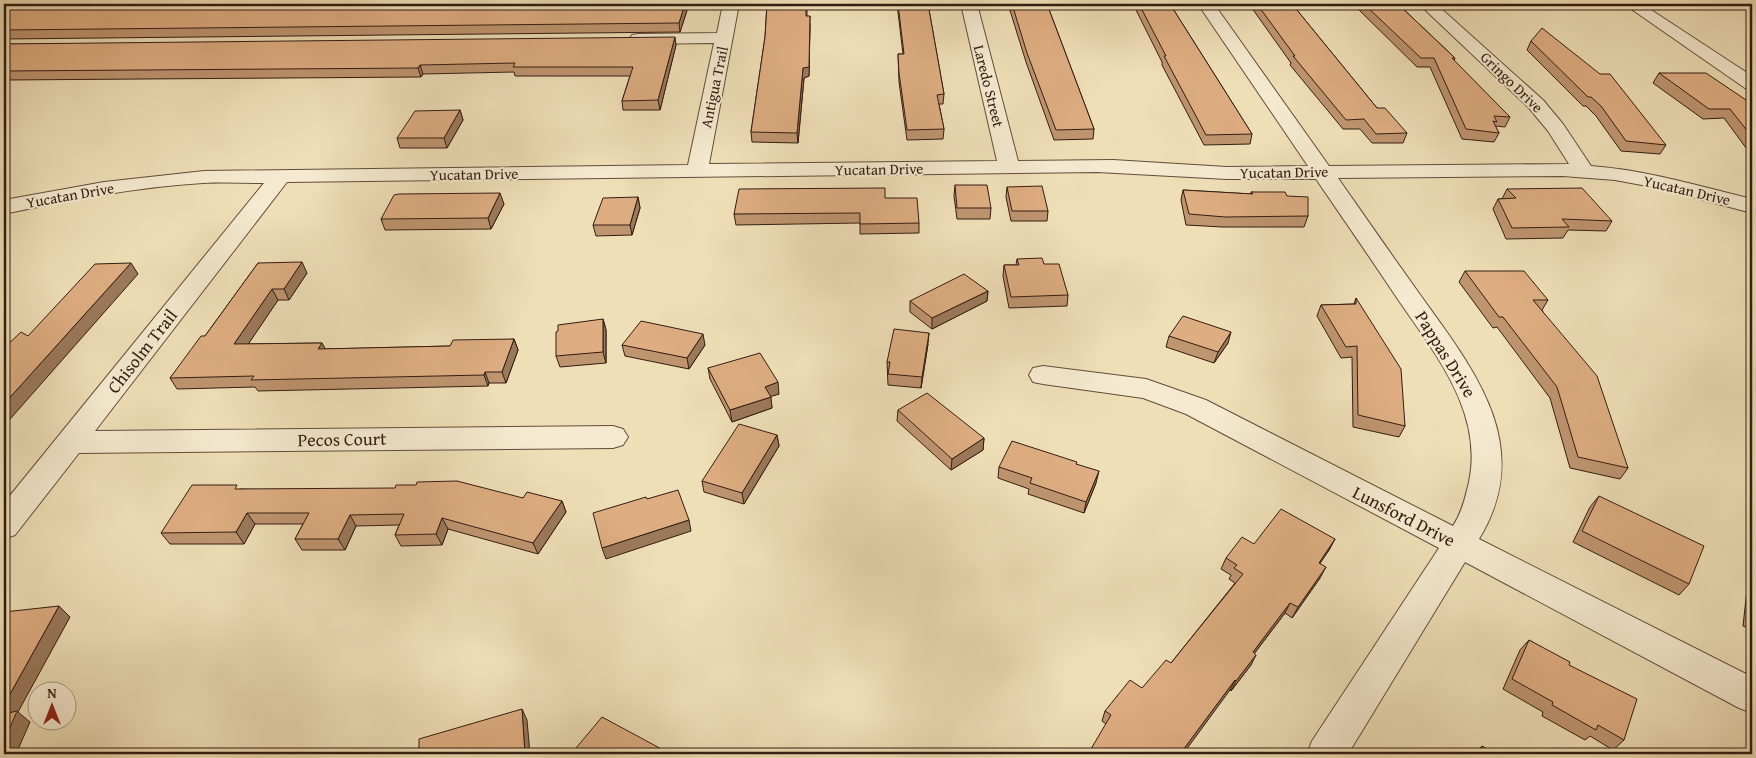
<svg xmlns="http://www.w3.org/2000/svg" width="1756" height="758" font-family="'Gentium Book Plus',serif">
<style>
.lines{fill:none;stroke-linecap:round;stroke-linejoin:round}
.minor-casing{stroke:#624d3b;stroke-width:2}
.minor{fill:#f5ead0;fill-rule:evenodd}
.wall{fill:#bf9570;stroke:#331c12}
.shaded-wall{fill:#9b795b;stroke:#331c12}
.building{fill:#dead82;stroke:#331c12}
.labels{text-anchor:middle;dominant-baseline:central;stroke-width:4;stroke-linejoin:round;paint-order:stroke}
.far-street-label{font-size:15px;fill:#331c12;stroke:#f5ead0}
.street-label{font-size:18px;fill:#331c12;stroke:#f5ead0}
</style>
<rect width="100%" height="100%" fill="#efdfb7"/>
<filter id="stains"><feTurbulence type="fractalNoise" baseFrequency=".004" numOctaves="4"/><feColorMatrix values="0 0 0 0 .2 0 0 0 0 .09 0 0 0 0 .02 0 0 0 .5 -.17"/></filter>
<radialGradient id="worn" r=".72"><stop offset=".6" stop-color="#630" stop-opacity="0"/><stop offset="1" stop-color="#630" stop-opacity=".3"/></radialGradient>
<g class="lines">
<defs>
<g id="minor">
<path d="M723,4H739L709,164L997,161L961,4H977L1018,161L1113,160L1227,167L1308,166L1198,4H1214L1329,166L1569,164L1548,131L1529,108L1419,4H1436L1543,100L1563,124L1591,166C1646,170 1699,186 1752,199V213L1658,188L1615,180L1563,176L1338,178C1366,218 1393,257 1421,296C1474,370 1536,446 1479,539L1752,677V713L1739,708L1465,562L1348,754H1307L1312,741L1439,548L1186,414L1143,398L1043,384L1033,382L1029,375L1033,368L1043,366L1146,379L1206,400L1453,526C1460,515 1464,503 1467,490C1488,415 1434,353 1395,295C1369,256 1342,217 1316,179H1227L1097,172L287,182L95,431L613,426L623,429L628,437L623,445L613,448L79,453L15,535L4,539V503L264,183C244,183 224,182 203,183C136,187 70,200 4,214V200L104,182L204,171L688,165L714,43L638,44L632,43L629,39L632,35L638,34L717,33Z"/>
<path d="M1624,4H1642L1752,76V89L1745,88Z"/>
</g>
</defs>
<use href="#minor" class="minor-casing"/>
<use href="#minor" class="minor"/>
</g>
<g class="wall">
<path d="M4,4H58L59,5L689,4L680,32L4,39Z"/>
<path d="M767,4H807V16L810,25L809,76L804,78L798,143L752,142L751,132L765,37Z"/>
<path d="M897,4H928L944,94L943,104H939L944,129L943,139L907,140L899,82L898,54H903Z"/>
<path d="M1008,4H1047L1094,129L1093,139L1054,140L1026,62Z"/>
<path d="M1133,4H1170L1252,134L1250,144L1204,145L1162,65V62Z"/>
<path d="M1249,4H1292L1377,108L1407,133L1403,143H1372L1360,129H1343L1290,65L1291,63Z"/>
<path d="M1358,4H1398L1455,58L1454,61L1510,117L1505,127L1495,126L1499,133L1494,142L1462,139L1430,67H1417L1356,7Z"/>
<path d="M1531,41L1666,145L1660,154L1621,151L1596,116L1586,106H1583L1527,50Z"/>
<path d="M4,44L676,45L660,110H623L622,101L630,76H515L514,72L423,74L421,77L4,80Z"/>
<path d="M1659,73L1752,104V156L1724,118L1703,119L1653,83Z"/>
<path d="M460,110L463,120L447,148H400L397,138Z"/>
<path d="M955,185L991,208L990,219H957L954,196Z"/>
<path d="M1007,187L1048,211L1047,221H1011L1006,197Z"/>
<path d="M1507,189L1612,221L1606,231L1568,230L1563,238L1506,239L1493,209L1498,199H1502Z"/>
<path d="M1183,190L1251,194V192L1287,196L1308,216L1304,227H1222L1186,225L1181,200Z"/>
<path d="M638,197L640,208L632,235L596,236L593,225Z"/>
<path d="M885,198L919,223V233L860,234V223L736,225L734,214Z"/>
<path d="M504,204L491,229L385,230L381,219Z"/>
<path d="M1017,259L1044,264L1068,295L1067,306L1009,308L1003,276L1004,265H1016Z"/>
<path d="M258,263L307,273L289,300H278L248,344L322,343L325,349L450,346L514,339L518,350L506,383H489L488,386L258,391L255,387L177,389L170,378L205,336Z"/>
<path d="M1465,271L1548,300L1542,310L1628,468L1620,479L1570,468L1550,398L1497,327L1493,328L1459,282Z"/>
<path d="M988,291L987,301L932,329L910,312V301Z"/>
<path d="M1356,298L1405,426L1399,437L1353,427L1352,357L1341,358L1317,316L1321,305L1354,304Z"/>
<path d="M603,319L606,330V363L560,367L556,356Z"/>
<path d="M1169,336L1228,343L1214,363L1166,347Z"/>
<path d="M928,344L921,388L888,385L887,362Z"/>
<path d="M622,345H705L689,369L625,356Z"/>
<path d="M708,368L779,394L770,396L772,408L732,422L710,379Z"/>
<path d="M898,410L984,438L983,450L951,470L897,421Z"/>
<path d="M777,435L779,446L744,504L704,492L702,481Z"/>
<path d="M1076,464L1096,483L1084,513L1028,494L1029,489L998,478L999,467Z"/>
<path d="M240,489L523,498L562,501L566,512L538,554L448,529L442,545L401,546L395,535L399,525L356,526L345,550H302L295,539L303,524H255L244,544H170L161,533Z"/>
<path d="M1599,496L1689,584L1679,595L1573,542L1590,507Z"/>
<path d="M1335,539L1329,550L1320,563V578L1292,618L1285,613L1254,654L1251,665L1231,691L1230,690L1106,724L1102,721L1105,711L1142,688L1171,663L1235,583L1229,579L1231,575L1221,569L1226,558L1254,544Z"/>
<path d="M1752,586V630L1743,626L1747,590Z"/>
<path d="M1529,640L1569,665L1624,740L1613,750L1590,736L1585,740L1542,716L1543,712L1503,689L1520,650Z"/>
<path d="M1482,746L1495,754H1474Z"/>
</g>
<g class="shaded-wall">
<path d="M52,4H58L61,10L49,5Z"/>
<path d="M685,4H689L680,32L679,23Z"/>
<path d="M810,16L809,76L804,78L798,143L797,133L803,68Z"/>
<path d="M675,37L676,45L660,110L658,100Z"/>
<path d="M420,65L423,74L421,77L418,68Z"/>
<path d="M460,110L463,120L447,148L444,138Z"/>
<path d="M500,193L504,204L491,229L488,218Z"/>
<path d="M638,197L640,208L632,235L630,225Z"/>
<path d="M302,262L307,273L289,300L284,289Z"/>
<path d="M131,263L138,274L4,426V404Z"/>
<path d="M272,289L278,300L241,355L234,344Z"/>
<path d="M988,291L987,301L932,329V318Z"/>
<path d="M603,319L606,330V363L603,352Z"/>
<path d="M1231,332L1228,343L1214,363L1218,352Z"/>
<path d="M929,333L928,344L921,388L922,377Z"/>
<path d="M703,334L705,345L689,369L687,358Z"/>
<path d="M514,339L518,350L506,383L502,372Z"/>
<path d="M322,343L328,354L318,349Z"/>
<path d="M485,372L489,383L488,386L484,375Z"/>
<path d="M778,382L779,394L766,398L765,387Z"/>
<path d="M771,397L772,408L732,422L730,410Z"/>
<path d="M777,435L779,446L744,504L742,493Z"/>
<path d="M984,438L983,450L951,470L952,459Z"/>
<path d="M1099,471L1096,483L1084,513L1086,502Z"/>
<path d="M562,501L566,512L538,554L533,543Z"/>
<path d="M247,513L255,524L244,544L236,532Z"/>
<path d="M350,515L356,526L345,550L338,539Z"/>
<path d="M442,518L448,529L442,545L436,534Z"/>
<path d="M689,520L691,531L606,559L602,548Z"/>
<path d="M1335,539L1329,550L1313,574L1319,563Z"/>
<path d="M1326,567L1320,578L1292,618L1298,607Z"/>
<path d="M1290,603L1285,613L1247,663L1253,652Z"/>
<path d="M59,606L70,617L18,712L30,722L16,754H4V705Z"/>
<path d="M1256,655L1251,665L1231,691L1236,681Z"/>
<path d="M1235,680L1230,690L1183,754H1180Z"/>
<path d="M522,709L527,720L530,754H525Z"/>
</g>
<g class="building">
<path d="M4,4H52L49,5L319,4H685L679,23L4,30Z"/>
<path d="M767,4H806V16H810L809,67L803,68L797,133L751,132L765,37Z"/>
<path d="M898,4H928L944,94L937,95L944,129L907,130L899,73L898,54H904Z"/>
<path d="M1012,4H1047L1094,129L1056,130L1027,53Z"/>
<path d="M1139,4H1170L1252,134L1206,135L1164,56H1166Z"/>
<path d="M1257,4H1292L1377,108H1385L1407,133L1376,134L1364,119L1346,120L1293,56H1295Z"/>
<path d="M1364,4H1398L1455,58H1452L1510,117L1494,116L1497,122L1493,121L1499,133L1466,129L1434,58H1421Z"/>
<path d="M1542,28L1600,74H1610L1666,145L1626,141L1601,106L1591,97H1588L1531,41Z"/>
<path d="M675,37L658,100L622,101L633,67H513L515,63L420,65L418,68L4,71V44Z"/>
<path d="M1659,73H1706L1752,104V108H1747L1752,112V137L1730,109H1709Z"/>
<path d="M460,110L444,138H397L415,111Z"/>
<path d="M955,185H987L991,208H957Z"/>
<path d="M1042,186L1048,211H1012L1007,187Z"/>
<path d="M885,188V198H917L919,223L860,224V213L734,214L739,189Z"/>
<path d="M1582,188L1612,221L1562,219L1569,227L1512,228L1498,199L1516,198L1507,189Z"/>
<path d="M1183,190L1253,194L1251,192H1285L1287,196L1308,197V216L1225,217L1189,214Z"/>
<path d="M500,193L488,218L381,219L394,195L399,194Z"/>
<path d="M638,197L630,225H593L603,198Z"/>
<path d="M1042,258L1044,264H1059L1068,295L1011,297L1004,265H1019L1017,259Z"/>
<path d="M302,262L284,289H272L234,344L322,343L318,349L450,346L453,340L514,339L502,372H485L484,375L251,380L254,376L170,378L201,336H205L258,263Z"/>
<path d="M131,263L4,404V348L21,332L28,336L95,264Z"/>
<path d="M1465,271H1524L1548,300H1533L1597,376L1628,468L1578,457L1557,387L1503,317H1499Z"/>
<path d="M964,274L988,291L932,318L910,301Z"/>
<path d="M1356,298L1401,369L1405,426L1358,415L1357,346L1346,347L1321,305L1356,304Z"/>
<path d="M1183,316L1231,332L1218,352L1169,336Z"/>
<path d="M603,319V352L556,356V332L558,331V325Z"/>
<path d="M641,321L703,334L687,358L622,345Z"/>
<path d="M894,329L929,333L922,377L888,374L890,362H887Z"/>
<path d="M760,353L778,382L765,387L771,397L730,410L708,368Z"/>
<path d="M927,393L984,438L952,459L898,410Z"/>
<path d="M739,424L777,435L742,493L702,481Z"/>
<path d="M1012,441L1077,462L1076,464L1099,471L1086,502L1030,483L1032,478L999,467Z"/>
<path d="M457,481L523,498L527,492L562,501L533,543L442,518L436,534L395,535L404,514L350,515L338,539H295L309,513H247L236,532L161,533L192,485H237L235,489L395,488L396,485H416L417,482Z"/>
<path d="M678,490L689,520L602,548L593,513L646,497L647,499Z"/>
<path d="M1599,496L1704,546L1689,584L1582,531Z"/>
<path d="M1281,509L1335,539L1319,563L1326,567L1298,607L1290,603L1253,652L1256,655L1236,681L1235,680L1180,754H1088L1111,715L1105,711L1130,680L1142,688L1166,660L1171,663L1243,574L1234,568L1237,565L1226,558L1242,537L1254,544Z"/>
<path d="M59,606L4,705V612Z"/>
<path d="M1529,640L1570,662L1569,665L1637,699L1624,740L1598,725L1596,730L1552,705L1553,702L1512,679Z"/>
<path d="M522,709L525,754H398L419,748V739Z"/>
<path d="M17,711L4,742V714Z"/>
<path d="M602,717L667,752L666,754H571Z"/>
<path d="M1482,746L1495,754H1478Z"/>
</g>
<g class="labels">
<g class="far-street-label">
<text transform="translate(1512 82) rotate(44)">Gringo Drive</text>
<text transform="translate(989 86) rotate(76)">Laredo Street</text>
<text transform="translate(714 87) rotate(-78)">Antigua Trail</text>
<text transform="translate(879 169) rotate(-1)">Yucatan Drive</text>
<text transform="translate(1284 172) rotate(-1)">Yucatan Drive</text>
<text transform="translate(474 174) rotate(-1)">Yucatan Drive</text>
<text transform="translate(1687 190) rotate(13)">Yucatan Drive</text>
<text transform="translate(70 195) rotate(-10)">Yucatan Drive</text>
</g>
<g class="street-label">
<text transform="translate(142 351) rotate(-52)">Chisolm Trail</text>
<text transform="translate(1446 354) rotate(58)">Pappas Drive</text>
<text transform="translate(342 439) rotate(-1)">Pecos Court</text>
<text transform="translate(1404 516) rotate(27)">Lunsford Drive</text>
</g>
</g>
<rect width="1756" height="758" fill="none" stroke="#efdfb7" stroke-width="20"/>
<rect x="5" y="5" width="1746" height="748" fill="none" stroke="#331c12" stroke-width="2.5"/>
<rect x="10" y="10" width="1736" height="738" fill="none" stroke="#331c12"/>
<g transform="translate(52 706)"><circle r="24" fill="#f5ead0" stroke="#a79884"/>
<path d="M0-4L9 19L0 12L-9 19Z" fill="#8f2418"/>
<text y="-8" font-size="14" font-weight="bold" text-anchor="middle" fill="#331c12">N</text>
</g>
<rect width="100%" height="100%" filter="url(#stains)"/>
<rect width="100%" height="100%" fill="url(#worn)"/>
</svg>
